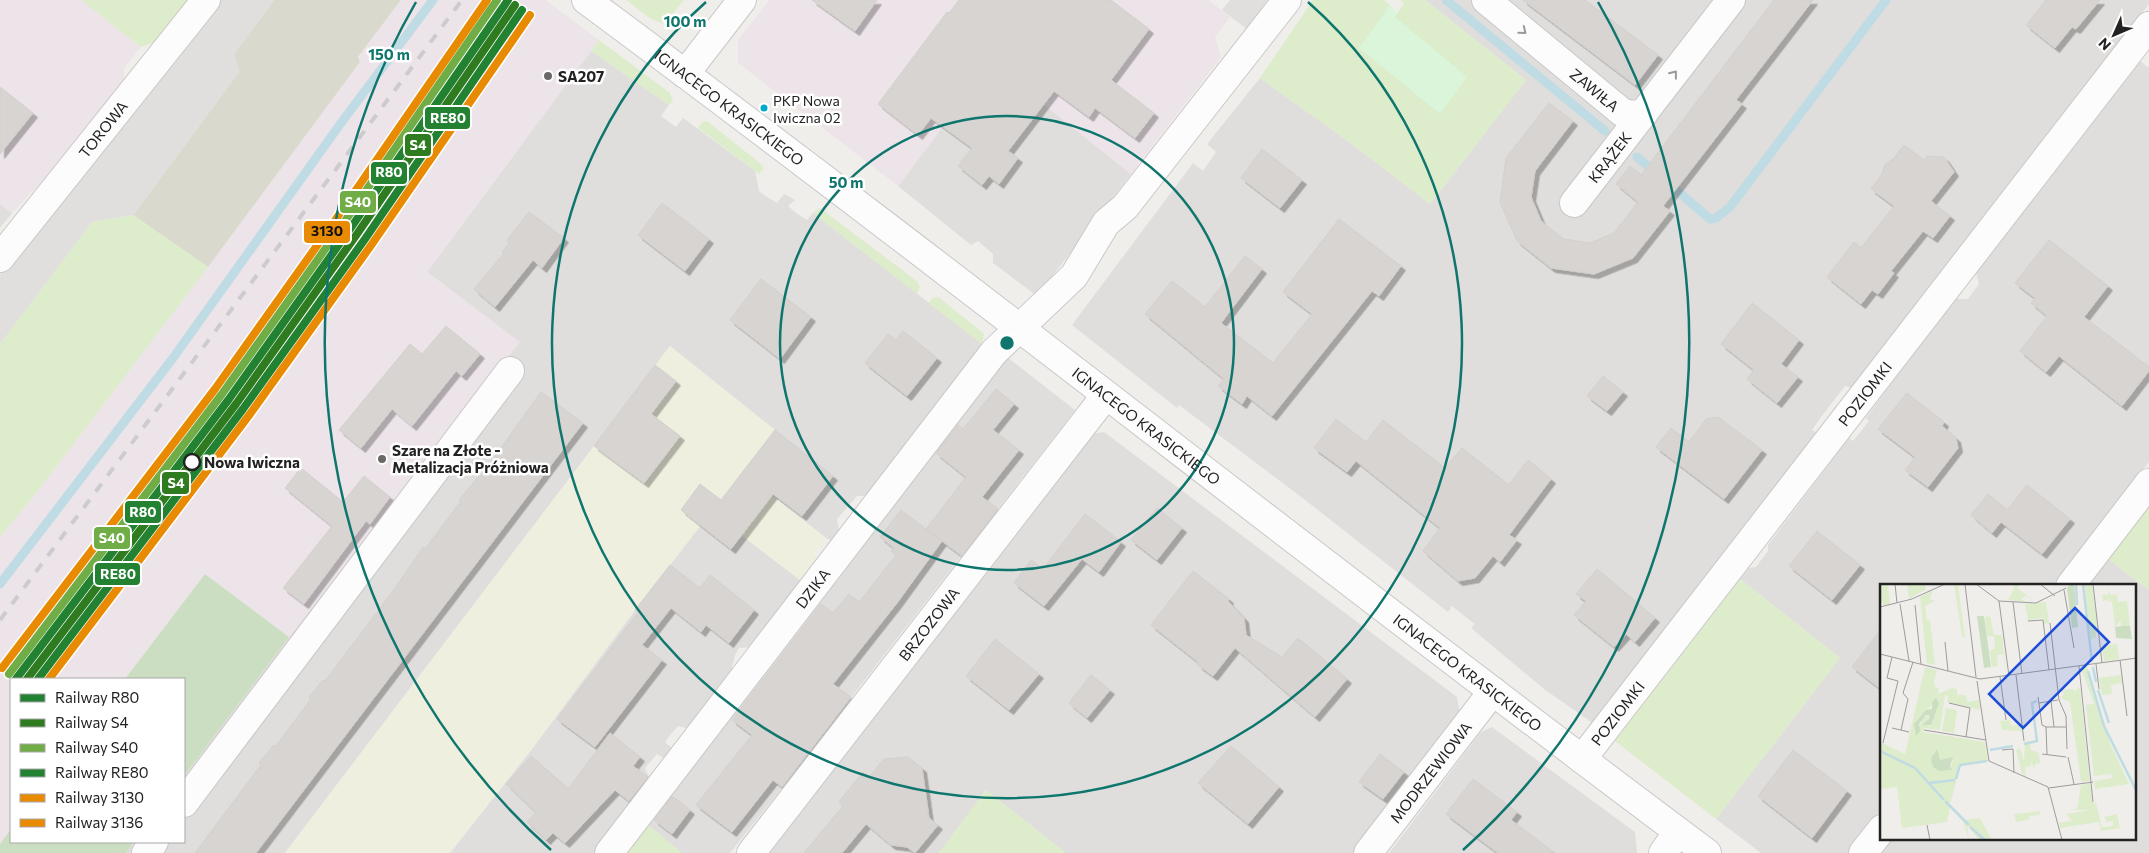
<svg xmlns="http://www.w3.org/2000/svg" width="2149" height="853" font-family="Commissioner,sans-serif">
<style>
.residential{fill:#dfdedc}
.industrial{fill:#ede4e9}
.construction{fill:#d9d9cd}
.farmland{fill:#efefdf}
.grass{fill:#ddeccb}
.forest{fill:#cbdec1}
.park{fill:#daf5da}
.parking{fill:#e0dfde}
.lines{fill:none;stroke-linecap:round;stroke-linejoin:round}
.stream{stroke:#bfdbe3;stroke-width:9}
.building{fill:#d7d4d2;stroke:#d3d0cc;filter:url(#shadow)}
.minor-casing{stroke:#c9c8c7;stroke-width:30}
.minor{stroke:#fdfcfc;stroke-width:28}
.rail{stroke:#ccc;stroke-width:4;stroke-dasharray:10 10;stroke-linecap:butt}
.rail-1-casing{stroke:#fff;stroke-width:11}
.rail-2-casing{stroke:#fff;stroke-width:11}
.rail-3-casing{stroke:#fff;stroke-width:11}
.rail-4-casing{stroke:#fff;stroke-width:11}
.rail-5-casing{stroke:#fff;stroke-width:11}
.rail-6-casing{stroke:#fff;stroke-width:11}
.rail-1{stroke:#238132;stroke-width:8}
.rail-2{stroke:#2f7b20;stroke-width:8}
.rail-3{stroke:#70ad46;stroke-width:8}
.rail-4{stroke:#238132;stroke-width:8}
.rail-5{stroke:#e98a03;stroke-width:8}
.rail-6{stroke:#e98a03;stroke-width:8}
.oneway{stroke:#9a9a9a}
.ring{fill:none;stroke:#0f766e;stroke-width:2.5}
.poi-dot{fill:#6a6968;stroke:#fff;stroke-width:2}
.bus-dot{fill:#00a9ce;stroke:#fff;stroke-width:2}
.stop-dot{fill:#fff;stroke:#222;stroke-width:2.5}
.labels{text-anchor:middle;dominant-baseline:central;stroke-width:5;stroke-linejoin:round;paint-order:stroke}
.bus-label{font-size:14px;fill:#222;stroke:#fff;text-anchor:start}
.poi-label{font-size:15px;font-weight:bold;fill:#222;stroke:#fff;text-anchor:start}
.street-label{font-size:15px;fill:#222;stroke:#fff}
.stop-label{font-size:15px;font-weight:bold;fill:#222;stroke:#fff;text-anchor:start}
.inset-river{fill:none;stroke:#bfdbe3;stroke-width:2.5}
.inset-road{fill:none;stroke:#9e9c9b;stroke-width:1}
.view{fill:#1d4ed8;fill-opacity:0.15;stroke:#1d4ed8;stroke-width:2.5}
.inset-edge{fill:none;stroke:#222;stroke-width:2.5}
.centre{fill:#0f766e;stroke:#fff;stroke-width:2.5}
.ring-label{font-size:15px;text-anchor:middle;font-weight:bold;fill:#0f766e;stroke:#fff;stroke-width:5;stroke-linejoin:round;paint-order:stroke}
.line-badge{stroke:#fff;stroke-width:2}
.badge-label{font-size:14px;text-anchor:middle;font-weight:bold;fill:#fff}
.pale-badge-label{font-size:14px;text-anchor:middle;font-weight:bold;fill:#111}
</style>
<defs>
<filter id="shadow"><feDropShadow dx="4.5" dy="4.5" stdDeviation="0" flood-color="#0004"/></filter>
</defs>
<rect width="100%" height="100%" fill="#f0eeeb"/>
<g class="residential">
<path d="M1425,0H2149V4L1852,388L1845,386L1821,417L1812,430L1818,433L1594,724L1544,689L1471,628L1475,624L1463,615L1452,606L1448,612L1300,496L1179,405L1177,408L1072,325L1193,163L1203,171L1216,152L1207,144L1260,78L1356,147L1430,204L1526,80Z"/>
<path d="M591,51L669,105L661,116L669,122L676,127L683,118L755,171L759,191L764,195L777,203L784,194L795,200L788,206L796,213L807,220L813,213L982,344L870,496H857L837,519L840,535L835,542L826,538L742,472L775,430L670,346L285,853H126L134,842H184V776L289,637L519,342L427,272Z"/>
<path d="M2139,60L2149,68V462L2053,585L1882,586L1881,809L1848,853H1761L1716,819L1840,658L1740,579L1749,568L1756,567L1768,551V545L1849,438L1853,441L1869,421L1866,418L1954,299H1968L1979,284L1976,272Z"/>
<path d="M991,62L1131,174L1037,296L993,263V254L985,247L978,241L971,245L898,186Z"/>
<path d="M0,204L12,213L0,228Z"/>
<path d="M1007,357L1075,410L807,754L808,755L730,853H682L643,821L903,490H906L905,481Z"/>
<path d="M1104,432L1457,697L1460,716L1355,853H1066L986,790L939,853H764L1091,434Z"/>
<path d="M711,512L804,583L754,647L739,648L735,655L729,680L690,729L678,726L670,735L665,742L674,750L667,760L657,754L645,768L651,782L595,853H450L535,745L635,610Z"/>
<path d="M2108,559L2149,590V853H1880L1891,839H2135V586L2088,585Z"/>
<path d="M1492,727L1635,832L1637,853H1389L1481,732Z"/>
</g>
<g class="industrial">
<path d="M0,0H81L141,47L124,68V86L55,175L41,182L12,213L0,204Z"/>
<path d="M401,0H546L599,40L427,272L520,342L289,637L205,574L125,679H11V829L0,844V537L37,492L208,267L360,62L358,58Z"/>
<path d="M769,0H1209L1230,17L1215,37L1221,57L1131,174L991,62L898,186L738,63V40Z"/>
</g>
<path class="construction" d="M274,0H401L358,57L360,62L208,267L133,215L239,72L234,54Z"/>
<path class="farmland" d="M670,346L775,430L742,472L826,538L814,553L818,562L804,583L711,512L635,610L535,745L450,853H285Z"/>
<g class="grass">
<path d="M81,0H196L166,38L141,47Z"/>
<path d="M626,0H684L672,15L680,21C657,30 643,12 626,0Z"/>
<path d="M1313,0H1384L1390,5L1389,8L1360,49L1467,77L1394,17L1404,4L1400,0H1425L1526,80L1430,204L1356,147L1260,78Z"/>
<path d="M599,40L670,93L673,101L669,105L591,51Z"/>
<path d="M707,121L761,164L764,168L759,174L698,128L702,122Z"/>
<path d="M820,208L918,282L920,287L917,294L813,213Z"/>
<path d="M133,215L208,267L37,492L0,537V344L92,222Z"/>
<path d="M938,297L982,332L984,334L982,344L928,303L933,298Z"/>
<path d="M2149,506V590L2108,559Z"/>
<path d="M1740,579L1840,658L1716,819L1615,741Z"/>
<path d="M986,790L1066,853H939Z"/>
<path d="M643,821L682,853H619Z"/>
</g>
<g class="forest">
<path d="M205,574L289,637L184,776V679H125Z"/>
<path d="M11,829V842H134L126,853H0V844Z"/>
</g>
<path class="park" d="M1390,5L1397,13L1395,17L1467,77L1440,114L1359,48Z"/>
<g class="parking">
<path d="M215,0H274L234,54L239,72L133,215L92,222L0,344V275Z"/>
<path d="M1230,0H1267L1248,30L1222,10Z"/>
</g>
<g class="lines">
<g class="stream">
<path d="M1446,0L1605,131"/>
<path d="M1637,157L1656,173"/>
<path d="M1668,183L1710,219L1716,218L1730,207L1886,0"/>
<path d="M0,584L173,358L341,123L433,0"/>
</g>
</g>
<g class="building">
<path d="M812,0H877L855,31Z"/>
<path d="M959,0H1111L1149,29L1111,80L1154,113L1135,138L1095,108L1089,117L1054,91L1008,151L1018,158L999,184L989,176L982,185L958,166L972,148L931,118L918,135L878,104L947,12L949,13Z"/>
<path d="M1523,0H1585L1658,55L1635,85Z"/>
<path d="M1774,0H1813L1736,100L1742,104L1663,206L1670,211L1633,258L1594,274L1551,268L1517,241L1500,202L1506,158L1549,103L1573,121L1535,171L1531,197L1541,221L1552,230L1564,239L1590,243L1614,233L1638,202L1616,184L1630,166L1641,175Z"/>
<path d="M2046,0H2100L2076,29L2072,27L2055,48L2026,25Z"/>
<path d="M0,87L33,113L0,154Z"/>
<path d="M1904,145L1924,160L1927,156L1944,157L1954,172L1931,201L1950,216L1933,238L1923,231L1891,271L1894,273L1878,294L1872,290L1861,304L1827,277L1854,242L1861,248L1894,206L1871,189L1882,174L1885,165L1894,158Z"/>
<path d="M1262,149L1302,180L1280,208L1241,178Z"/>
<path d="M662,203L709,239L685,271L638,235Z"/>
<path d="M529,212L564,238L542,268L533,260L495,307L474,289L504,253L502,252L509,243L507,240Z"/>
<path d="M1339,219L1401,266L1379,296L1372,291L1272,416L1247,396L1242,404L1218,386L1224,379L1145,314L1172,281L1205,307L1245,256L1262,269L1221,323L1273,363L1312,314L1283,292Z"/>
<path d="M2049,240L2108,286L2084,317L2149,367V371L2122,406L2059,356L2046,372L2020,351L2047,316L2031,303L2035,298L2015,283Z"/>
<path d="M761,279L811,317L780,359L730,320Z"/>
<path d="M1752,303L1799,340L1781,364L1798,377L1777,403L1747,379L1754,370L1721,344Z"/>
<path d="M446,326L480,354L462,376L456,371L412,426L392,409L361,448L339,430L410,344L422,354Z"/>
<path d="M903,331L937,358L907,396L865,363L888,334L896,340Z"/>
<path d="M655,365L676,381L651,414L680,436L644,483L594,446Z"/>
<path d="M1603,376L1623,392L1607,411L1587,396Z"/>
<path d="M996,389L1014,404L993,430L1019,450L982,497L998,509L962,556L926,529L966,477L936,453L958,425L963,429Z"/>
<path d="M541,392L583,423L256,853H195L261,765L259,763L274,745L275,747L311,699L309,697L323,680L325,681L393,591L423,547L425,549L461,501L459,500L493,459Z"/>
<path d="M1907,393L1944,422L1942,426L1956,438L1958,448L1928,487L1905,470L1915,457L1878,429Z"/>
<path d="M1718,417L1762,450L1724,499L1656,447L1671,428L1689,442L1706,419Z"/>
<path d="M1336,419L1366,442L1383,420L1445,468L1462,448L1509,485L1528,460L1551,479L1509,535L1517,540L1500,562L1493,556L1475,578L1458,581L1423,551L1440,528L1356,461L1347,472L1314,448Z"/>
<path d="M775,430L833,476L802,516L773,494L731,549L681,510L700,484L721,500Z"/>
<path d="M301,468L343,502L364,476L390,497L370,524L366,521L304,604L283,588L332,526L285,488Z"/>
<path d="M2027,485L2070,519L2042,554L2001,522L1992,533L1971,515L1988,494L2007,510Z"/>
<path d="M1157,508L1182,528L1157,560L1131,540Z"/>
<path d="M901,510L942,541L897,603L833,684L851,697L782,787L773,780L732,832L696,805L752,735L732,720L821,604L833,613L849,594L859,602L896,555L891,551L894,548L880,537Z"/>
<path d="M1085,514L1121,542L1099,572L1082,559L1044,606L1014,583L1031,560L1043,569Z"/>
<path d="M1817,531L1860,565L1832,600L1789,566Z"/>
<path d="M670,565L700,588L710,575L754,610L729,643L706,625L701,632L671,608L642,645L662,660L595,747L557,719L638,612L635,610Z"/>
<path d="M1597,569L1655,618L1635,642L1626,634L1614,647L1574,615L1586,601L1576,594Z"/>
<path d="M1193,571L1229,599L1228,601L1244,618L1246,635L1282,657L1298,638L1347,679L1315,717L1235,648L1213,676L1198,665V662L1151,625Z"/>
<path d="M1882,628V690L1852,667Z"/>
<path d="M995,639L1039,674L1009,710L966,676Z"/>
<path d="M1091,675L1110,690L1087,718L1069,703Z"/>
<path d="M610,733L640,757L633,766L648,777L629,801L615,790L565,843L553,833L546,840L527,822L536,812L506,784L531,756L568,789Z"/>
<path d="M1231,746L1279,787L1248,824L1198,783Z"/>
<path d="M1793,750L1847,791L1812,838L1758,796Z"/>
<path d="M1380,754L1404,772L1383,799L1359,782Z"/>
<path d="M908,757L922,768L929,818L938,825L915,853L907,847L891,845L866,824L842,853H804L843,806L839,802L863,772L869,777L884,759Z"/>
<path d="M1473,779L1517,812L1511,820L1555,853H1498L1446,814Z"/>
<path d="M672,796L690,810L672,834L654,820Z"/>
</g>
<g class="lines">
<defs>
<g id="minor">
<path id="s1" d="M586,0C963,279 1330,572 1707,853"/>
<path id="s2" d="M1486,0L1623,113L1633,115L1644,113"/>
<path d="M685,74L742,0"/>
<path id="s3" d="M1574,203L1731,0"/>
<path id="s4" d="M0,258L206,0"/>
<path d="M2070,586L2149,483"/>
<path id="s5" d="M1582,759L2149,26"/>
<path d="M184,803L510,371"/>
<path d="M146,853L154,842"/>
<path id="s6" d="M609,853L994,352L1074,276L1106,223L1125,207L1287,0"/>
<path id="s7" d="M751,853L1106,395"/>
<path id="s8" d="M1368,853L1493,691"/>
<path d="M1663,853L1678,832"/>
<path d="M1863,853L1882,829"/>
</g>
</defs>
<use href="#minor" class="minor-casing"/>
<use href="#minor" class="minor"/>
<path class="rail" d="M0,620L462,0"/>
<defs>
<path id="rail-1" d="M16,679L229,399L350,229L508,0"/>
<path id="rail-2" d="M27,679L236,404L357,234L515,5"/>
<path id="rail-3" d="M9,674L222,394L343,224L497,0"/>
<path id="rail-4" d="M38,679L243,409L365,239L522,10"/>
<path id="rail-5" d="M2,668L215,389L336,219L487,0"/>
<path id="rail-6" d="M49,679L250,414L372,244L530,15"/>
</defs>
<use href="#rail-1" class="rail-1-casing"/>
<use href="#rail-2" class="rail-2-casing"/>
<use href="#rail-3" class="rail-3-casing"/>
<use href="#rail-4" class="rail-4-casing"/>
<use href="#rail-5" class="rail-5-casing"/>
<use href="#rail-6" class="rail-6-casing"/>
<use href="#rail-1" class="rail-1"/>
<use href="#rail-2" class="rail-2"/>
<use href="#rail-3" class="rail-3"/>
<use href="#rail-4" class="rail-4"/>
<use href="#rail-5" class="rail-5"/>
<use href="#rail-6" class="rail-6"/>
</g>
<defs><path id="oneway-chevron" d="M-2-3.5L2.5 0L-2 3.5" fill="none" stroke-width="1.6" stroke-linecap="round" stroke-linejoin="round" transform="scale(1.25)"/></defs>
<g class="oneway">
<use href="#oneway-chevron" transform="translate(1523 31) rotate(39)"/>
<use href="#oneway-chevron" transform="translate(1674 74) rotate(-52)"/>
</g>
<g class="ring">
<circle cx="1007" cy="343" r="227"/>
<path d="M1308 2A455 455 0 1 1 706 2"/>
<path d="M551 850A682 682 0 0 1 416 2M1598 2A682 682 0 0 1 1463 850"/>
</g>
<g class="poi-dot">
<circle cx="548" cy="76" r="5"/>
<circle cx="382" cy="459" r="5"/>
</g>
<circle class="bus-dot" cx="764" cy="108" r="4.5"/>
<circle class="stop-dot" cx="192" cy="462" r="8"/>
<g class="labels">
<g class="bus-label">
<text x="773" y="100">PKP Nowa<tspan x="773" dy="17">Iwiczna 02</tspan></text>
</g>
<g class="poi-label">
<text x="558" y="76">SA207</text>
<text x="392" y="450">Szare na Złote -<tspan x="392" dy="17">Metalizacja Próżniowa</tspan></text>
</g>
<g class="street-label">
<text stroke="none"><textPath href="#s2" startOffset="141">ZAWIŁA</textPath></text>
<text stroke="none"><textPath href="#s1" startOffset="179">IGNACEGO KRASICKIEGO</textPath></text>
<text stroke="none"><textPath href="#s4" startOffset="165">TOROWA</textPath></text>
<text stroke="none"><textPath href="#s3" startOffset="58">KRĄŻEK</textPath></text>
<text stroke="none"><textPath href="#s5" startOffset="462">POZIOMKI</textPath></text>
<text stroke="none"><textPath href="#s1" startOffset="704">IGNACEGO KRASICKIEGO</textPath></text>
<text stroke="none"><textPath href="#s6" startOffset="334">DZIKA</textPath></text>
<text stroke="none"><textPath href="#s7" startOffset="290">BRZOZOWA</textPath></text>
<text stroke="none"><textPath href="#s1" startOffset="1109">IGNACEGO KRASICKIEGO</textPath></text>
<text stroke="none"><textPath href="#s5" startOffset="58">POZIOMKI</textPath></text>
<text stroke="none"><textPath href="#s8" startOffset="102">MODRZEWIOWA</textPath></text>
</g>
<g class="stop-label">
<text x="204" y="462">Nowa Iwiczna</text>
</g>
</g>
<g transform="translate(1880 584)">
<rect width="256" height="256" fill="#f0eeeb"/>
<path d="M8,0L10,21L4,22L2,18L0,21V1ZM27,0H45L46,5L29,15ZM74,0H78L85,53H82ZM132,0H139L137,4L156,18L146,12L141,14L145,18L128,16L135,3ZM205,0H212L217,37L216,53L210,56ZM228,4L231,11L237,10L238,18L247,17L250,42L239,45L242,42L240,37L235,43L232,17L224,18L229,16V11V15L223,17L222,11L229,10ZM53,6L50,15L55,17L45,22L47,36H50L55,81L47,79L40,13ZM166,18L169,39L164,40L163,34L148,36L145,20ZM110,32L114,51H122L126,90L123,70L117,71L118,82L112,83L110,67L115,64L114,52H107L105,33ZM237,60L239,75L224,77L221,62ZM207,82L230,159L249,200L215,205L214,197L233,194L231,190L214,192L206,121L214,120L201,84ZM45,83L57,86L54,98L55,103L59,104L58,110L72,104L77,105V111H86L87,118L99,116L100,126L67,118L68,112L65,111L60,146L44,144L43,148L105,158L108,178L81,181L70,220L85,236L100,234L112,256H99L87,240L89,256L83,237L70,224L67,238L22,244L17,203L0,205V158L25,170ZM58,114L50,142L46,140L50,131L44,133L39,143L34,140ZM54,166L60,176H73L70,187L53,183ZM241,91L242,99L231,101L232,110L222,111L219,94ZM198,104H200L210,197L201,198L190,118L181,114L184,109L181,106L194,105V108ZM66,124L77,126L74,149L62,147ZM130,136L131,142L141,141L142,147L122,146L120,137ZM145,157L150,159L151,166L159,169L160,179L155,180L154,185L151,176V182L145,183L146,192L142,190L136,166L140,164L144,177ZM210,199L213,219H216L222,243L233,242V237L227,238L224,233L237,230L240,244L221,247L219,238L180,244L179,239L192,237L186,230L211,226H187L197,225L201,201ZM160,227V231L149,232V236L136,238L134,230Z" fill="#ddeccb" fill-rule="evenodd"/>
<path d="M190,0H194L198,43L192,44L187,4ZM97,32H104L111,83L104,84ZM243,42H250L252,55L236,54L235,43ZM56,114L59,119L51,141H42L49,135L50,131H46L39,140L40,147L36,152L34,140L46,126L52,125V118ZM57,165L60,176L73,173L70,182L72,186L59,187L53,183L51,174Z" fill="#cbdec1"/>
<path class="inset-river" d="M196,0L197,21M203,0L212,78M213,83L216,98M208,87L224,142L257,208M218,106L229,139M144,160L157,157L152,119L157,117M110,166L133,162M0,167L35,184L64,216M76,195L80,181L107,177M49,199L75,196M65,217L89,241M90,243L105,256"/>
<path class="inset-road" d="M15,0L17,19M85,0L96,93M96,0L119,17L156,19L186,4M160,0L175,12M213,0L222,79M184,6L194,64M119,17L129,92M133,18L142,90M20,20L29,77M35,21L41,80M0,23L32,15L65,0M148,37L163,36L169,86M170,39L179,116M65,58L68,87M0,70L100,95L257,74M240,76L247,132M216,80L219,105M199,82L213,218M136,91L144,157M120,93L126,136M97,97L109,177L168,203L182,256M158,113L162,141L166,143L167,170M179,116L186,132L187,165M171,117L174,143M69,119L90,124L86,153M159,119L178,116M166,143H186M12,144L29,148M21,146L28,115L23,109L33,78M44,146L106,156M3,159L18,97L7,94L12,73M122,166L133,165L134,189M162,170L186,173M188,173L194,200M169,204L213,198M47,241L50,256"/>
<path class="view" d="M195,24L229,58L143,144L109,110Z"/>
<rect width="256" height="256" class="inset-edge"/>
</g>
<circle cx="1007" cy="343" r="8" class="centre"/>
<g class="ring-label">
<text x="685" y="27">100 m</text>
<text x="389" y="60">150 m</text>
<text x="846" y="188">50 m</text>
</g>
<g class="line-badge">
<rect x="424" y="106" width="47" height="24" rx="5" fill="#238132"/>
<rect x="404" y="133" width="28" height="24" rx="5" fill="#2f7b20"/>
<rect x="370" y="161" width="38" height="24" rx="5" fill="#238132"/>
<rect x="339" y="190" width="38" height="24" rx="5" fill="#70ad46"/>
<rect x="303" y="220" width="48" height="24" rx="5" fill="#e98a03"/>
<rect x="161" y="471" width="29" height="24" rx="5" fill="#2f7b20"/>
<rect x="124" y="500" width="38" height="24" rx="5" fill="#238132"/>
<rect x="93" y="526" width="38" height="24" rx="5" fill="#70ad46"/>
<rect x="94" y="562" width="47" height="24" rx="5" fill="#238132"/>
</g>
<g class="badge-label">
<text x="448" y="123">RE80</text>
<text x="418" y="150">S4</text>
<text x="389" y="177">R80</text>
<text x="358" y="207">S40</text>
<text x="176" y="488">S4</text>
<text x="143" y="517">R80</text>
<text x="112" y="543">S40</text>
<text x="118" y="579">RE80</text>
</g>
<g class="pale-badge-label">
<text x="327" y="236">3130</text>
</g>
<rect x="10" y="678" width="175" height="165" fill="#ffffff" stroke="#a7a7a7"/>
<rect x="20" y="694" width="25" height="8" fill="#238132" stroke="#a7a7a7"/>
<text x="55" y="703" font-size="15" fill="#222222">Railway R80</text>
<rect x="20" y="719" width="25" height="8" fill="#2f7b20" stroke="#a7a7a7"/>
<text x="55" y="728" font-size="15" fill="#222222">Railway S4</text>
<rect x="20" y="744" width="25" height="8" fill="#70ad46" stroke="#a7a7a7"/>
<text x="55" y="753" font-size="15" fill="#222222">Railway S40</text>
<rect x="20" y="769" width="25" height="8" fill="#238132" stroke="#a7a7a7"/>
<text x="55" y="778" font-size="15" fill="#222222">Railway RE80</text>
<rect x="20" y="794" width="25" height="8" fill="#e98a03" stroke="#a7a7a7"/>
<text x="55" y="803" font-size="15" fill="#222222">Railway 3130</text>
<rect x="20" y="819" width="25" height="8" fill="#e98a03" stroke="#a7a7a7"/>
<text x="55" y="828" font-size="15" fill="#222222">Railway 3136</text>
<g transform="translate(2114 35) rotate(225)" stroke="#ffffff" stroke-width="4" paint-order="stroke">
<path d="M0-4L9 19L0 12L-9 19Z" fill="#222222"/>
<text y="-8" font-size="14" font-weight="bold" text-anchor="middle" fill="#222222">N</text>
</g>
</svg>
